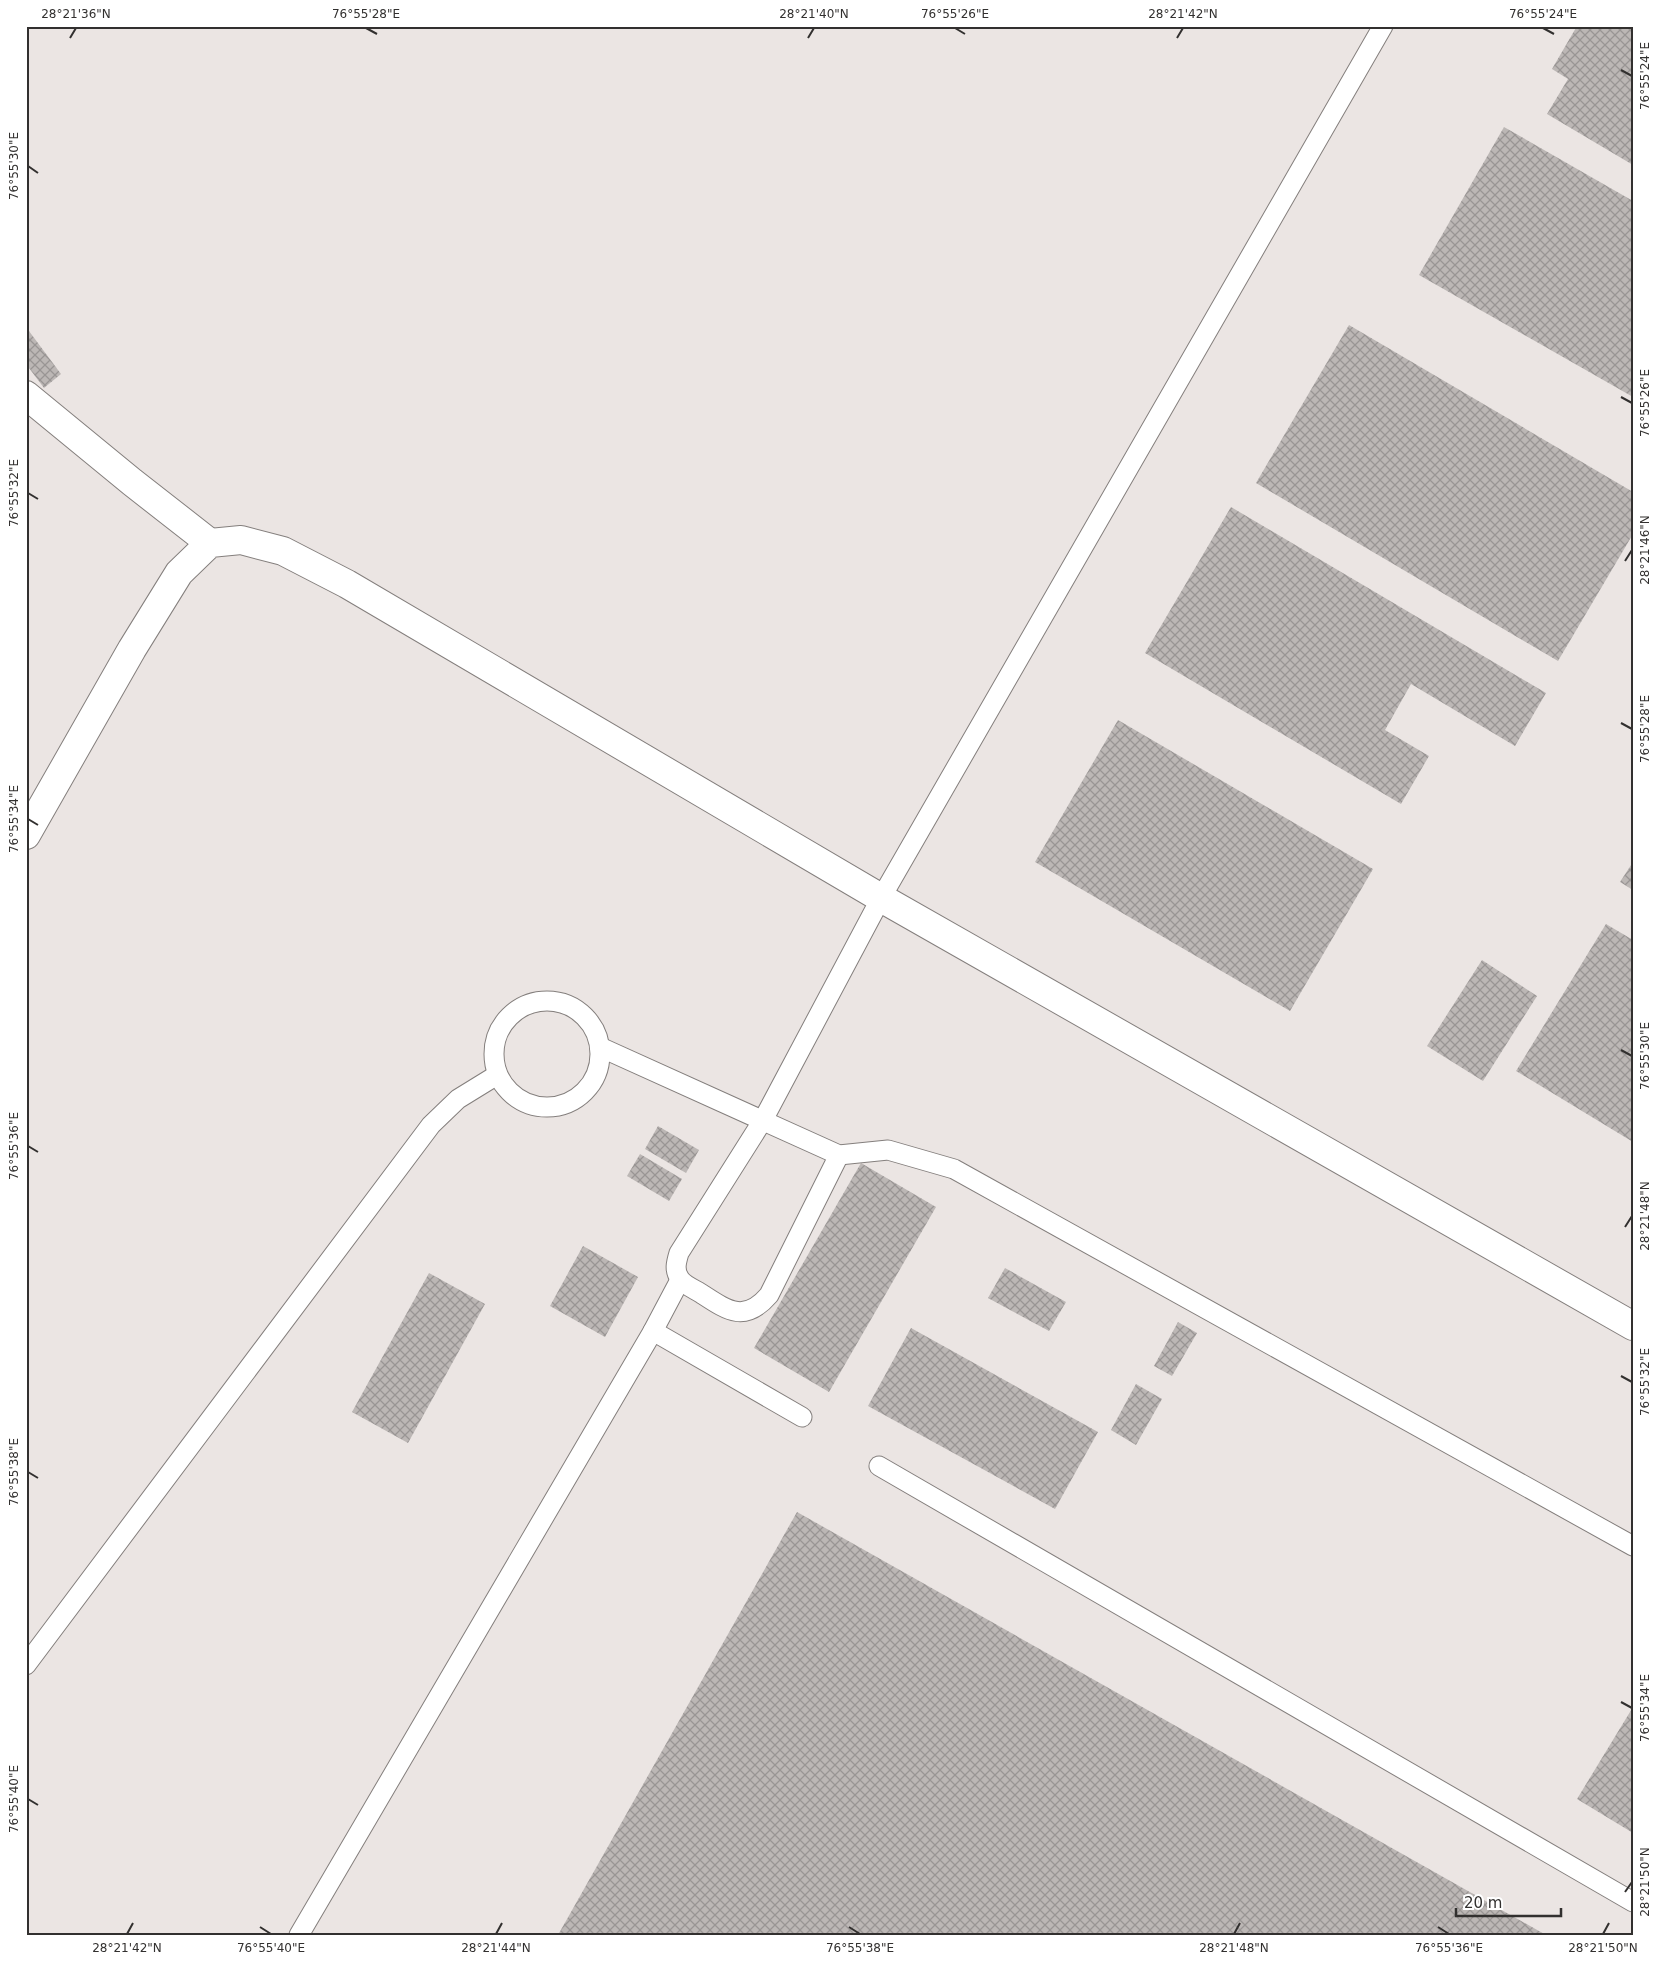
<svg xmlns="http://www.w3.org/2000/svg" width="1659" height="1961" font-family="'DejaVu Sans',sans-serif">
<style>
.building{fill:url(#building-cross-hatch)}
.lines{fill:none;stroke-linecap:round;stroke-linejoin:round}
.lane-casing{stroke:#847f7d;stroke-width:21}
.street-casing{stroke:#847f7d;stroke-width:30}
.secondary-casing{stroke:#847f7d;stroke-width:30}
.lane{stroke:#fff;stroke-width:19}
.street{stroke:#fff;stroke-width:28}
.secondary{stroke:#fff;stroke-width:28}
.ticks{fill:none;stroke:#32302f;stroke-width:2}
.neatline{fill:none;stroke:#32302f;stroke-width:2}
.ticks-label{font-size:12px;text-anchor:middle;fill:#32302f}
</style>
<defs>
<pattern id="building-cross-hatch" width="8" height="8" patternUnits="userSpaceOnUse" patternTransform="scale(1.25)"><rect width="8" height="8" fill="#bcb7b5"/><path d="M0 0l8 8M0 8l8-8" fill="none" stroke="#999594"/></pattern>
</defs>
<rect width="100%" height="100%" fill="#ebe5e3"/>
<g class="building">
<path d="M1577,26H1633V165L1547,114L1568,79L1552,69Z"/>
<path d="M1504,127L1633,201V397L1419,275Z"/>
<path d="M1349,325L1633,492V534L1558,661L1256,483Z"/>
<path d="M26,327L61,374L44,388L26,364Z"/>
<path d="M1231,507L1546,693L1515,746L1411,684L1385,730L1429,756L1401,804L1145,653Z"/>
<path d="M1118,720L1373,869L1290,1011L1035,862Z"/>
<path d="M1633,862V890L1620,882Z"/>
<path d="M1606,924L1633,940V1142L1516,1071Z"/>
<path d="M1482,960L1537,996L1483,1081L1427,1046Z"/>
<path d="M658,1126L699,1150L686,1173L645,1149Z"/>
<path d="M640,1154L682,1179L669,1201L627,1176Z"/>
<path d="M861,1163L936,1207L829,1392L754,1348Z"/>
<path d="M583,1246L638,1277L605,1337L550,1306Z"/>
<path d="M1005,1268L1066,1302L1049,1331L988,1298Z"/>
<path d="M429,1273L485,1304L408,1443L352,1412Z"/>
<path d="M1178,1322L1197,1333L1172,1376L1154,1366Z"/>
<path d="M911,1328L1098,1432L1055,1509L868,1406Z"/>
<path d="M1136,1384L1162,1399L1136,1445L1111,1430Z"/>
<path d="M797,1512L1546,1935H558Z"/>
<path d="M1633,1707V1833L1577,1799Z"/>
</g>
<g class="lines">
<defs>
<g id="lane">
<circle cx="547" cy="1054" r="53"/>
<path d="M600,1047L839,1155L888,1150L954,1169L1633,1546"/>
<path d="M839,1155L769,1295C745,1323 728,1311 702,1294C696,1290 684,1285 680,1279C674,1270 676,1263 679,1253L763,1120L881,898L1383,26"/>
<path d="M653,1331L680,1280"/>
<path d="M879,1466L1633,1902"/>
<path d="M26,1665L431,1125L458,1099L497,1075"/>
<path d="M299,1935L653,1331L802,1417"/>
</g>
<path id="street" d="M26,395L132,482L210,543"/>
<path id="secondary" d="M26,835L132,649L179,573L210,543L241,540L283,551L347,584L881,898L1633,1326"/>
</defs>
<use href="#lane" class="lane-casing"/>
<use href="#street" class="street-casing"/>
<use href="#secondary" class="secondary-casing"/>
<use href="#lane" class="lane"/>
<use href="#street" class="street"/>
<use href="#secondary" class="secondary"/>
</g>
<path class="ticks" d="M366,28L377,34M955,28L965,34M1543,28L1554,34M70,38L76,28M808,38L814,28M1177,38L1183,28M1621,70L1632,76M28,166L38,173M1621,397L1632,403M28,493L38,499M1625,561L1632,550M1621,723L1632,729M28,819L38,825M1621,1050L1632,1056M28,1146L38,1152M1625,1227L1632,1216M1621,1376L1632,1382M28,1472L38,1478M1621,1702L1632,1708M28,1799L38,1805M1625,1892L1632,1882M260,1927L271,1934M849,1927L860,1934M1438,1927L1449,1934M127,1934L133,1923M496,1934L502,1923M1234,1934L1240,1923M1603,1934L1609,1923"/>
<rect width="1659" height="1961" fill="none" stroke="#ffffff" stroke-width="55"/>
<path d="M1456 1908v8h105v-8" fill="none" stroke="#32302f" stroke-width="2.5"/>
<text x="1464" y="1908" font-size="15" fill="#32302f" stroke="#ffffff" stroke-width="4" paint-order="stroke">20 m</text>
<rect x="28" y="28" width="1604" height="1906" class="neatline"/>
<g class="ticks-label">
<text x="76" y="18">28°21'36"N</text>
<text x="366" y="18">76°55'28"E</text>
<text x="814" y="18">28°21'40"N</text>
<text x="955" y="18">76°55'26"E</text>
<text x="1183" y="18">28°21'42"N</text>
<text x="1543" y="18">76°55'24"E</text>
<text transform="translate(1645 76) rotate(-90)" y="4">76°55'24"E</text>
<text transform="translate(14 166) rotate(-90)" y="4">76°55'30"E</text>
<text transform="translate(1645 403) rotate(-90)" y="4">76°55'26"E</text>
<text transform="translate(14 493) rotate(-90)" y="4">76°55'32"E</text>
<text transform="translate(1645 550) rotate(-90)" y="4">28°21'46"N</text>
<text transform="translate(1645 729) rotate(-90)" y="4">76°55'28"E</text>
<text transform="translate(14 819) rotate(-90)" y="4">76°55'34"E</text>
<text transform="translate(1645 1056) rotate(-90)" y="4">76°55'30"E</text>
<text transform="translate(14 1146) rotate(-90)" y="4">76°55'36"E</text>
<text transform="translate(1645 1216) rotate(-90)" y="4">28°21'48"N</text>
<text transform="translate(1645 1382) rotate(-90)" y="4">76°55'32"E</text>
<text transform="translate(14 1472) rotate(-90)" y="4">76°55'38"E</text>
<text transform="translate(1645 1708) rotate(-90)" y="4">76°55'34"E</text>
<text transform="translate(14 1799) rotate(-90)" y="4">76°55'40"E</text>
<text transform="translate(1645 1882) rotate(-90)" y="4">28°21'50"N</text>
<text x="127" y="1952">28°21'42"N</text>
<text x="271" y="1952">76°55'40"E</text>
<text x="496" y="1952">28°21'44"N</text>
<text x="860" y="1952">76°55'38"E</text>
<text x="1234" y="1952">28°21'48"N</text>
<text x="1449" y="1952">76°55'36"E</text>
<text x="1603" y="1952">28°21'50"N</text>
</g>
</svg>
